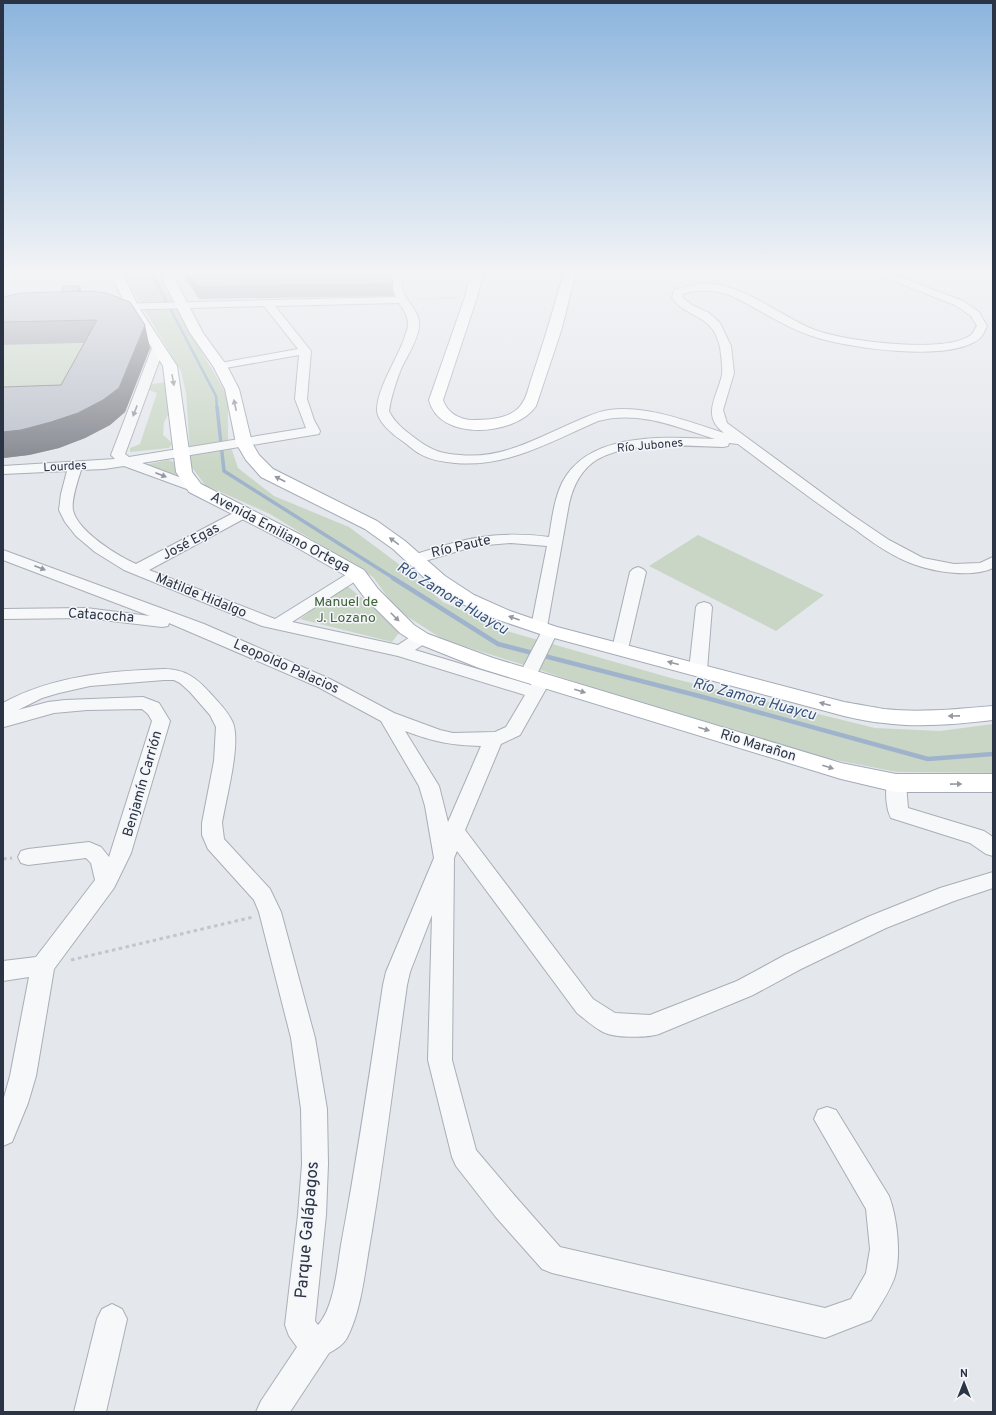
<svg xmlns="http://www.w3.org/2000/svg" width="996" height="1415" font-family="Overpass,sans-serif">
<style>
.green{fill:#c9d6c5}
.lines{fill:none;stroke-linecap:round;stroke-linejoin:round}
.stream-far2{stroke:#9fb4cc;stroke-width:2.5}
.stream-far1{stroke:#9fb4cc;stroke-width:3.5}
.stream{stroke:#9fb4cc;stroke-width:4.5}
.minor-casing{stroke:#a9aeb7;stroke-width:2}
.major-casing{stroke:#a3abb8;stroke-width:2}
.path-far1{stroke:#c2c5cb;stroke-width:1.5;stroke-dasharray:2 2;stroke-linecap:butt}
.path{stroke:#c2c5cb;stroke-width:3;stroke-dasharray:3.5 3.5;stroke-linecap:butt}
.minor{fill:#f7f8fa;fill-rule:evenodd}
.major{fill:#fff;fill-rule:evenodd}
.wall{fill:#a1a5ae}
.shaded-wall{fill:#83868d}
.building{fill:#bbc0ca;stroke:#83868d}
.oneway{fill:#959aa2}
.oneway2{fill:#9196a0}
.labels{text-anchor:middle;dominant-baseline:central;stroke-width:3;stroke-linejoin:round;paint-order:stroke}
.far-street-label{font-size:12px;fill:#2b3445;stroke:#f4f6f9}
.street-label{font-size:14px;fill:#2b3445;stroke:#f4f6f9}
.park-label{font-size:14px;fill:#3f6138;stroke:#f4f6f9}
.water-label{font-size:15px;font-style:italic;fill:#34527a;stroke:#f4f6f9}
.near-street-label{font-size:17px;fill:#2b3445;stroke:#f4f6f9}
</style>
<rect width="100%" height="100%" fill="#e4e7ec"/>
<g class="green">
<path d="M122,272H155L228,397V438L238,468L274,496L349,527L396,562L443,602L510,632L671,678L875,728L940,731L993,724V773L897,772L764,746L543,671L444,640L397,610L373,577L270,514L205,485L191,466L186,392L181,371Z"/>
<path d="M103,343L68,410L3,412V345Z"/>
<path d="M167,382L170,412L164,422L163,435L169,440L172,444L169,448L130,452V448L140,444L157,393L149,390L152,384Z"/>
<path d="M168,460L174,462L176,476L171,477L144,465Z"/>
<path d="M698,535L824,595L776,631L649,566Z"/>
<path d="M346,585L401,630L392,642L300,619Z"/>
</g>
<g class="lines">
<path class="stream-far2" d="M151,272L216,396L217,408"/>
<path class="stream-far1" d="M217,407L224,471L395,579"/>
<path class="stream" d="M393,578L498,644L703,697L928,759L993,754"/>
<defs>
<g id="minor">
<path d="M392,272H402C402,278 402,285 403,291C407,303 421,312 419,327C417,342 407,356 401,369C396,382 391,397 389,411C395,424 407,432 419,441C433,451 443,454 460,455C500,459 534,440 570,424C582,419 595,412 609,410C648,405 688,422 724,433C701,416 717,397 722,375C723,367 721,355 720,347C712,312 688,320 672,298L674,290C687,286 699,283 713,284C751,289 781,317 815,330C843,341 949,355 972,334C974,332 975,328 977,326L971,316L955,305L876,274L874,272H887L963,301L979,312L987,326C985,330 983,336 979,339C948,363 844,348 809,335C780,325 755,306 727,294C711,290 698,289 683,294L682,297L692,305L709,313L720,323L731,346L734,373L723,410L727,423L852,515L889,540L923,558L954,564L980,563L993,557V568C972,578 934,572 913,564C893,557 873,543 856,530C816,503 777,473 738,444L729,443L728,446L723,447C686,446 631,441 598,459C581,469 573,486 569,504L547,627H556L558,631L536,676L542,674L548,676L551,680L520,735L501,744L465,830L593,999L615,1013L650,1015L737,981L785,955L870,916L940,888L993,872V888L954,901L886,928L801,969L753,995L659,1034C646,1038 615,1038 603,1032C593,1027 585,1019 577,1013L457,851L454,858L452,1060L476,1150L515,1196L560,1247L825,1308L851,1299L866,1273L870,1249L866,1209L814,1119L818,1110L827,1107L836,1110L889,1196C897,1217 902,1257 894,1279C888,1294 879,1307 871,1320L825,1338L552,1273L542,1269L495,1216L456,1166L452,1157L428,1060L432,915L410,972L407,985C395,1069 385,1154 371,1237C365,1269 362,1309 347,1338C343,1345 336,1349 329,1353L290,1412H256L261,1401L297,1347L289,1336L285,1325L298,1215L302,1164L301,1109L291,1038L259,912L254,900L208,849L202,835V823L214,761L216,727L210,715L190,692L180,683L174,680H164L90,686L59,693L42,698L18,710L48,702L65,700L143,697L159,703L170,721L131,853L114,888L54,969L36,1076L28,1103L12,1142L3,1146V1101L10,1076L29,977L3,981V961L36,957L95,880L91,863L86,858L28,865L21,863L18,857L21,851L28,849L89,842L101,847L109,857L152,721L148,714L142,709L87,710L54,713L4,727L3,703C52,676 109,671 164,669C185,669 197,678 211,694C219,703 228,711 233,723C241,745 226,798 222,823L224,839L270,889L281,912L315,1038L327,1109L328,1164L326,1215L315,1321L318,1325C334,1308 337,1269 341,1245C357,1159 370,1072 383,985L386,972L434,858L425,806L419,786L381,721L318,687L169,623L168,626L162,627L86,618L3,619V609L86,608L150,616L3,560V550L204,624L330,679L394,713L440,730L453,733L495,732L506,727L525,695L398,656L262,626L124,570L95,552L76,536L65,522L59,510L61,494L67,471L3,474V466L115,459L111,455L152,348L158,345L164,348L125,454L129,457L306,428L295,399L299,355L220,369L216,368L214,366L216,364L220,363L298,349L264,306L114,310L109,307L114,304L396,297L393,290ZM399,303C404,310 408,316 408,325C408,329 405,335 404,339C397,359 377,389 377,410C377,421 392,434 401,440C407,444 413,450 420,454C430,460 444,462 455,463C507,468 552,441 598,421C639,410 677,427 715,439C666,437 588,431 562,483C554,500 552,519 549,537C493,530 462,539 410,556L407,559L410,562L415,564L475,546L511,543L547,546L531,627L533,631H542L519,675L522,679L528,681L534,679L531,685L415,650L427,642L429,638L427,634C416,631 408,639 398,645L292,622L362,577L365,574L362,571L357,569L352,571L275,619L149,570L249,516L251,513L249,510L244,509L239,510L136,564C118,556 77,531 73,510C71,500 78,480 81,470L104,469L124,466L195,492L200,491L202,488L200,485L142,463L319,434L320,431L314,420L307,399L311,351L275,306ZM405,731C435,742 449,745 481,746L448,822L439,786Z"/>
<path d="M638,567L643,569L646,572L628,649L626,653L620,654L614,653L612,649L630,572L633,569Z"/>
<path d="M704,602L710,604L712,607L707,670L704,674L698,676L692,674L689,670L696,607L698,604Z"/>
<path d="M896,776L903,778L906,783L908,808L984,831L993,837V856L986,854L970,843L891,818C886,809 884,787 889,778Z"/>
<path d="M112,1304L122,1309L127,1319L106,1412H74L97,1319L102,1309Z"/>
</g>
<g id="major">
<path d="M110,272H122L138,306L177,366L192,472L201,484L301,535L364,570L378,589L414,625L428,634L493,658L841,763L896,774H993V792H896L841,779L479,668L414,642L400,633L364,597L350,578L289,543L189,492L176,472L163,366L126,306Z"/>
<path d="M159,272H171L203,333L227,366L239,389L252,443L259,455L273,469L377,521L405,541L445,576L474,595L510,611L557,627L844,702C857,704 871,707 884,709C920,713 957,709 993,706V720C957,724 920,728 884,723C871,722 857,719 844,716L543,635L496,619L460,603L431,584L393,549L365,529L261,477L246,460L236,443L225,389L213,366L190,333Z"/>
<path d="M475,272H487L482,278L477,297L443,400C447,413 460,420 473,420C489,420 511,419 521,405C527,398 529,385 532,377C544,342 554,307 564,272H576L561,331L536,406C516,436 439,442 429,400L465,297L470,277Z"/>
</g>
</defs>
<use href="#minor" class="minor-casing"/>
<use href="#major" class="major-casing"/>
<path class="path-far1" d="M417,299L458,298"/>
<g class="path">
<path d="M3,859L12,858"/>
<path d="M71,960L253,917"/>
</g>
<use href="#minor" class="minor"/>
<use href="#major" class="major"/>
</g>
<g class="wall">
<path d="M181,272H391H390L391,279L393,284L394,296L199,299Z"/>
<path d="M80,286L81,291L150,348L125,412L110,425L85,438L59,448L29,455L3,458V387L61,385L84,343L3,345V297L61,292Z"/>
</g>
<g class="shaded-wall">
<path d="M80,286L82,294L74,296Z"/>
<path d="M145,325L150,348L125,412L110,425L85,438L59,448L29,455L4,458L3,457V432Z"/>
</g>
<g class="building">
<path d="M186,272H390L391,278L393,284L197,287Z"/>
<path d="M64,286H80L77,291L61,292Z"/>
<path d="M90,291L106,293L130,302L145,325L119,388L103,400L78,413L51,422L21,430L3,432V387L61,385L97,320L3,322V297L21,293Z"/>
</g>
<defs><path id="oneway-solid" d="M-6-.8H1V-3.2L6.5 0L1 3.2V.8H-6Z"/></defs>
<g class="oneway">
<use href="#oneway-solid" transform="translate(173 380) rotate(80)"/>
<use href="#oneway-solid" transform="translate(235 405) rotate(-102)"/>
<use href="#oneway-solid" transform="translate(280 479) rotate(-153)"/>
<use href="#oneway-solid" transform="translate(394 541) rotate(-144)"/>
<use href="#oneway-solid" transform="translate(395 617) rotate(45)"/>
<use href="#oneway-solid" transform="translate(514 618) rotate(-161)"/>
<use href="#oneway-solid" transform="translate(673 663) rotate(-165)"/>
<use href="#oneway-solid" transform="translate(580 691) rotate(17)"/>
<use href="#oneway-solid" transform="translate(825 704) rotate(-165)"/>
<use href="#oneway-solid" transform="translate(954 716) rotate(179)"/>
<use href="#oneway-solid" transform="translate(704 729) rotate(17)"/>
<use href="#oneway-solid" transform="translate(828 767) rotate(17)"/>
<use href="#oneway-solid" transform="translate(956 784) rotate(-1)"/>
</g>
<g class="oneway2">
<use href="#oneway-solid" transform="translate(135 411) rotate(111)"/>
<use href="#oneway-solid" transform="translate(161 475) rotate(21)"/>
<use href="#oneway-solid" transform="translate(40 568) rotate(21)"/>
</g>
<linearGradient id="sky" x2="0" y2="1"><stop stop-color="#8bb4dd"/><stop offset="0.58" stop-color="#f3f4f6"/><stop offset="1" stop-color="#f3f4f6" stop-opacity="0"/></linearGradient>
<rect width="996" height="470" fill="url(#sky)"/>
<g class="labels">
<g class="far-street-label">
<text transform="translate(650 446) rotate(-5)">Río Jubones</text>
<text transform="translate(65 467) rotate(-3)">Lourdes</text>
</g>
<g class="street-label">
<text transform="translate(280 533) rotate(28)">Avenida Emiliano Ortega</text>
<text transform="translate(191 542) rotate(-28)">José Egas</text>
<text transform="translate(461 547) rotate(-13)">Río Paute</text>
<text transform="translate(201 596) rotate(22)">Matilde Hidalgo</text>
<text transform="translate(101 616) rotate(4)">Catacocha</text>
<text transform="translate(286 667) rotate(24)">Leopoldo Palacios</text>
<text transform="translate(758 746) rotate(17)">Rio Marañon</text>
<text transform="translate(143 784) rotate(-74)">Benjamín Carrión</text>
</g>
<g class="park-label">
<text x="346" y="602">Manuel de<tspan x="346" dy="16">J. Lozano</tspan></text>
</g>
<g class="water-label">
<text transform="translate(452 599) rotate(31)">Río Zamora Huaycu</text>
<text transform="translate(754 700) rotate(15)">Río Zamora Huaycu</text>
</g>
<g class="near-street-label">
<text transform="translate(308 1230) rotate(-85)">Parque Galápagos</text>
</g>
</g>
<rect width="996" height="1415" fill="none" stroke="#2b3445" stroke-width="8"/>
<g transform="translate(964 1383)" stroke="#f4f6f9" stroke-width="3" paint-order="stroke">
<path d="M0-3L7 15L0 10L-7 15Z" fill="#2b3445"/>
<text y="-6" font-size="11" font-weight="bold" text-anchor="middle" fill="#2b3445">N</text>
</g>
</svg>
